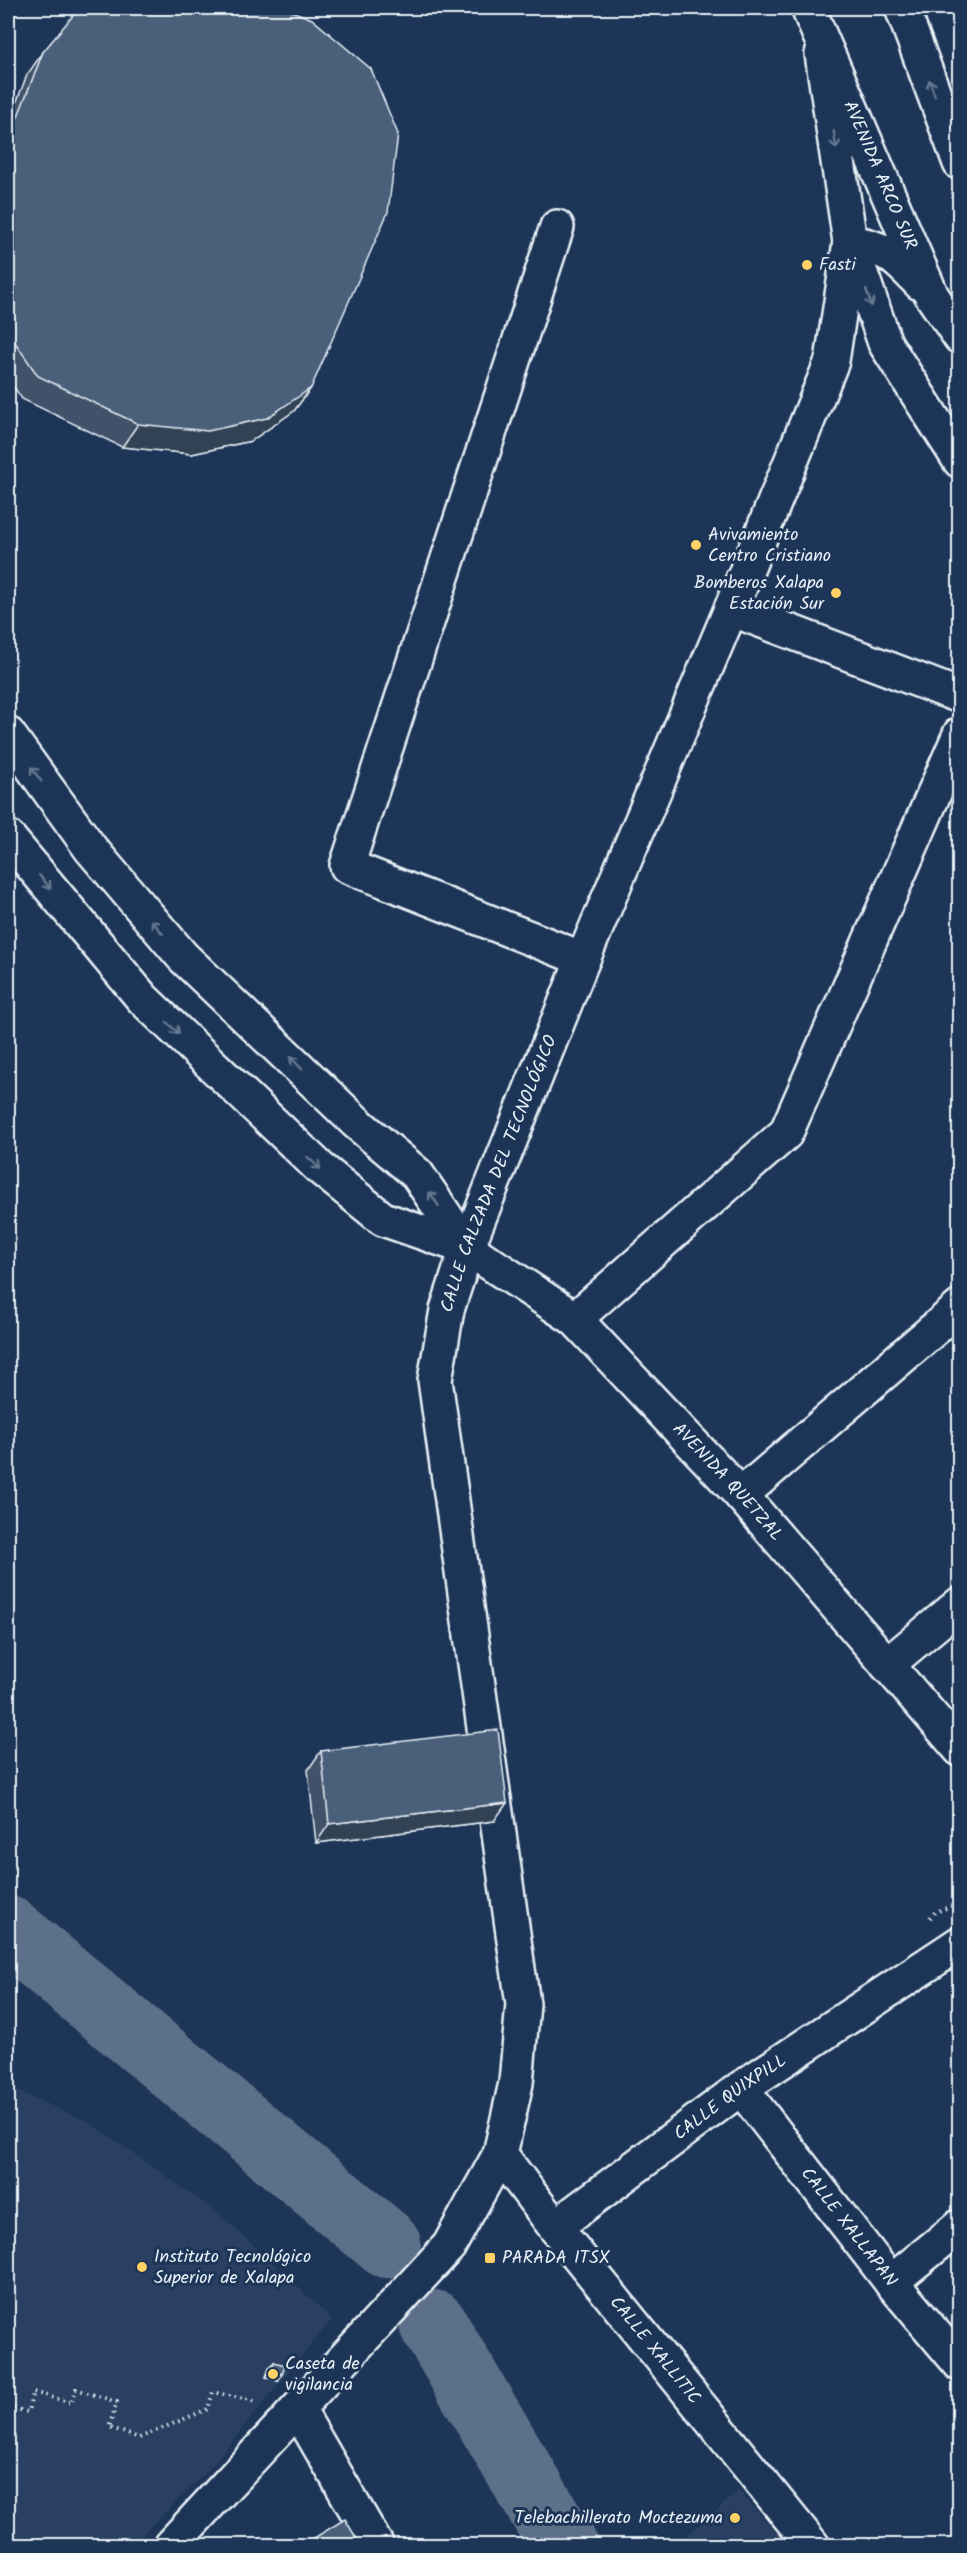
<svg xmlns="http://www.w3.org/2000/svg" width="967" height="2553" font-family="Kalam,sans-serif">
<style>
.built{fill:#2a4162}
.lines{fill:none;stroke-linecap:round;stroke-linejoin:round}
.river{stroke:#5d7089;stroke-width:68}
.minor-casing{stroke:#e8f1f8;stroke-width:38}
.major-casing{stroke:#e8f1f8;stroke-width:38}
.path{stroke:#e8f1f8;stroke-width:4;stroke-dasharray:1.5 4.5;stroke-linecap:butt}
.minor{stroke:#1d3557;stroke-width:33}
.major{stroke:#1d3557;stroke-width:33}
.wall{fill:#3f5169;stroke:#e8f1f8;stroke-width:1.5}
.shaded-wall{fill:#334255;stroke:#e8f1f8;stroke-width:1.5}
.building{fill:#495e7a;stroke:#e8f1f8;stroke-width:1.5}
.oneway{stroke:#64778f}
.poi-dot{fill:#ffd166;stroke:#1d3557;stroke-width:2}
.labels{text-anchor:middle;dominant-baseline:central;stroke-width:6;stroke-linejoin:round;paint-order:stroke}
.street-label{font-size:18px;fill:#e8f1f8;stroke:#1d3557}
.poi-label{font-size:18px;fill:#e8f1f8;stroke:#1d3557;text-anchor:start}
</style>
<rect width="100%" height="100%" fill="#1d3557"/>
<filter id="ink" filterUnits="userSpaceOnUse"><feTurbulence type="fractalNoise" baseFrequency=".0167" numOctaves="2"/><feDisplacementMap in="SourceGraphic" scale="12" xChannelSelector="R" yChannelSelector="G"/><feConvolveMatrix kernelMatrix="1 2 1 2 8 2 1 2 1" color-interpolation-filters="sRGB"/></filter>
<g filter="url(#ink)">
<g class="built">
<path d="M8,2087L89,2122L222,2216L332,2319L209,2469L132,2545H8Z"/>
<path d="M739,2491L787,2545H676Z"/>
</g>
<g class="lines">
<g class="river">
<path d="M8,1930L387,2244"/>
<path d="M433,2324L564,2546"/>
</g>
<defs>
<g id="minor">
<path d="M822,54L850,242L885,343L960,461"/>
<path d="M557,227L347,866L583,959"/>
<path d="M731,609L960,696"/>
<path d="M8,734L91,849L183,957L357,1123L417,1174L467,1248"/>
<path id="s1" d="M8,837L143,999L320,1168L383,1219L467,1248L575,1319L741,1495L960,1749"/>
<path d="M575,1319L786,1133L960,734"/>
<path d="M741,1495L960,1307"/>
<path d="M887,1665L960,1604"/>
<path id="s2" d="M741,2088L891,2282L960,2364"/>
<path id="s3" d="M500,2154L555,2227L813,2546"/>
<path id="s4" d="M555,2227L741,2088L960,1943"/>
<path d="M891,2282L960,2226"/>
<path d="M299,2411L377,2546"/>
<path id="s5" d="M170,2546L449,2246L500,2154L516,2083L523,2004L435,1380L447,1310L467,1248L583,959L731,609L832,361L850,242"/>
</g>
<g id="major">
<path id="s6" d="M808,8L932,296L960,337"/>
<path d="M902,8L960,163"/>
<path d="M850,242C886,247 896,258 920,283"/>
</g>
</defs>
<use href="#minor" class="minor-casing"/>
<use href="#major" class="major-casing"/>
<g class="path">
<path d="M930,1918L935,1912L960,1903"/>
<path d="M8,2407L28,2412L33,2392L72,2403L76,2389L117,2402L109,2427L139,2438L208,2409L213,2392L257,2402"/>
</g>
<use href="#minor" class="minor"/>
<use href="#major" class="major"/>
</g>
<g class="wall">
<path d="M43,52L311,388L294,411L251,441L192,454L122,447L22,399L8,378V124L27,75Z"/>
<path d="M321,1751L494,1821L316,1843L308,1770Z"/>
<path d="M274,2362L278,2381L266,2377L269,2368Z"/>
</g>
<g class="shaded-wall">
<path d="M311,388L294,411L251,441L192,454L122,447L138,424Z"/>
<path d="M507,1803L494,1821L316,1843L329,1824Z"/>
<path d="M271,2371L282,2374L278,2381L266,2377Z"/>
</g>
<g class="building">
<path d="M79,8H284L312,19L371,69L398,134L388,212L311,388L267,418L208,431L138,424L38,376L8,332V142L43,52Z"/>
<path d="M498,1730L507,1803L329,1824L321,1751Z"/>
<path d="M274,2362L285,2365L282,2374L271,2371Z"/>
<path d="M345,2519L361,2546H301Z"/>
</g>
<defs><path id="oneway-shaft" d="M-6 0H5M1.5-3L5.5 0L1.5 3" fill="none" stroke-width="1.6" stroke-linecap="round" stroke-linejoin="round" transform="scale(1.5)"/></defs>
<g class="oneway">
<use href="#oneway-shaft" transform="translate(932 88) rotate(-110)"/>
<use href="#oneway-shaft" transform="translate(835 140) rotate(82)"/>
<use href="#oneway-shaft" transform="translate(869 298) rotate(71)"/>
<use href="#oneway-shaft" transform="translate(36 774) rotate(-126)"/>
<use href="#oneway-shaft" transform="translate(45 882) rotate(50)"/>
<use href="#oneway-shaft" transform="translate(157 927) rotate(-130)"/>
<use href="#oneway-shaft" transform="translate(173 1028) rotate(44)"/>
<use href="#oneway-shaft" transform="translate(296 1063) rotate(-135)"/>
<use href="#oneway-shaft" transform="translate(314 1163) rotate(42)"/>
<use href="#oneway-shaft" transform="translate(434 1199) rotate(-124)"/>
</g>
</g>
<g class="poi-dot">
<circle cx="807" cy="265" r="6"/>
<circle cx="696" cy="545" r="6"/>
<circle cx="836" cy="593" r="6"/>
<rect x="484" y="2252" width="12" height="12" rx="3"/>
<circle cx="142" cy="2267" r="6"/>
<circle cx="273" cy="2374" r="6"/>
<circle cx="735" cy="2518" r="6"/>
</g>
<g class="labels">
<g class="street-label">
<text stroke="none"><textPath href="#s6" startOffset="182">AVENIDA ARCO SUR</textPath></text>
<text stroke="none"><textPath href="#s5" startOffset="1514">CALLE CALZADA DEL TECNOLÓGICO</textPath></text>
<text stroke="none"><textPath href="#s1" startOffset="978">AVENIDA QUETZAL</textPath></text>
<text stroke="none"><textPath href="#s4" startOffset="218">CALLE QUIXPILL</textPath></text>
<text stroke="none"><textPath href="#s2" startOffset="176">CALLE XALLAPAN</textPath></text>
<text stroke="none"><textPath href="#s3" startOffset="250">CALLE XALLITIC</textPath></text>
</g>
<g class="poi-label">
<text x="819" y="265">Fasti</text>
<text x="708" y="535">Avivamiento<tspan x="708" dy="21">Centro Cristiano</tspan></text>
<text x="824" y="583" text-anchor="end">Bomberos Xalapa<tspan x="824" dy="21">Estación Sur</tspan></text>
<text x="154" y="2257">Instituto Tecnológico<tspan x="154" dy="21">Superior de Xalapa</tspan></text>
<text x="502" y="2258">PARADA ITSX</text>
<text x="285" y="2364">Caseta de<tspan x="285" dy="21">vigilancia</tspan></text>
<text x="723" y="2518" text-anchor="end">Telebachillerato Moctezuma</text>
</g>
</g>
<rect width="967" height="2553" fill="none" stroke="#1d3557" stroke-width="30"/>
<rect x="15" y="15" width="937" height="2523" fill="none" stroke="#e8f1f8" stroke-width="2" filter="url(#ink)"/>
</svg>
